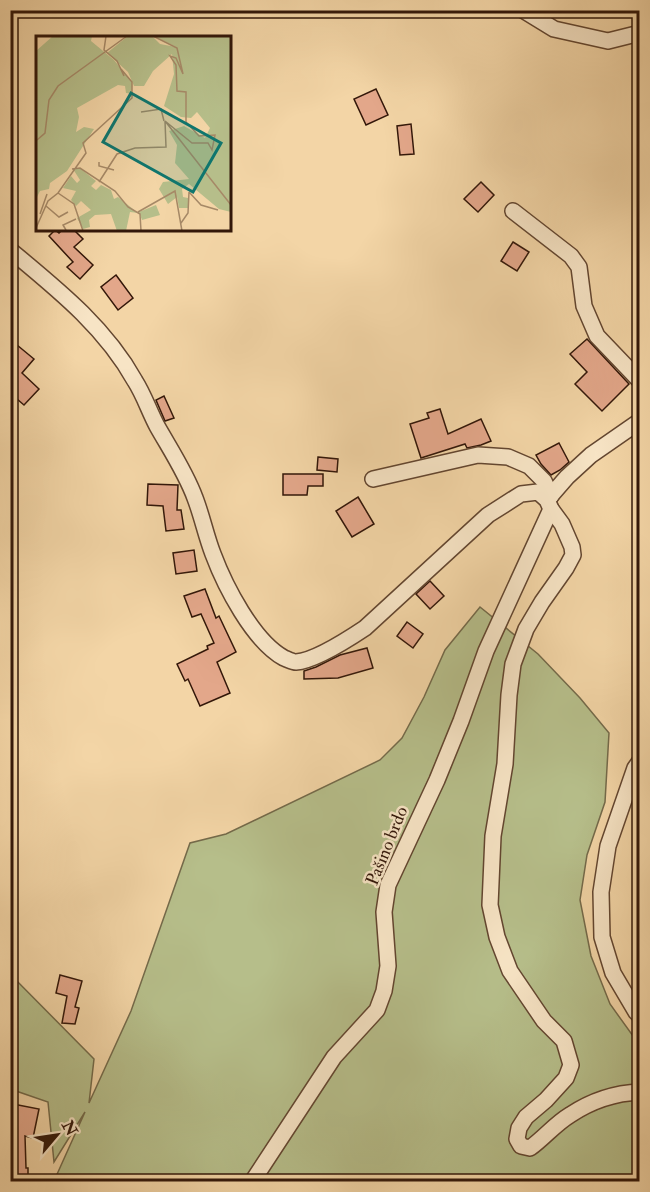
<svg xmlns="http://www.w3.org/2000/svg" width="650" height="1192" font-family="'IM FELL Double Pica',serif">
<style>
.green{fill:#b6be8a;stroke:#746a4a;stroke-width:1.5}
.building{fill:#e3a78a;stroke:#331709;stroke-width:1.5}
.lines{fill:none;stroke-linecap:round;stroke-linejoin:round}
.minor-casing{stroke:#634630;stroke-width:18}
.minor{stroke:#f7e4c5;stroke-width:15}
.labels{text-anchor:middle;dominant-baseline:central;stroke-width:5;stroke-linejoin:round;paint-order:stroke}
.street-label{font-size:18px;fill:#331709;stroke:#f7e4c5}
.inset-road{fill:none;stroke:#a68967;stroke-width:1.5}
.view{fill:#0f766e;fill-opacity:0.15;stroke:#0f766e;stroke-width:3}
.inset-edge{fill:none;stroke:#331709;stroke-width:3}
</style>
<rect width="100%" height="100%" fill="#f3d5a6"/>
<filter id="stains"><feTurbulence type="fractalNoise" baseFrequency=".00333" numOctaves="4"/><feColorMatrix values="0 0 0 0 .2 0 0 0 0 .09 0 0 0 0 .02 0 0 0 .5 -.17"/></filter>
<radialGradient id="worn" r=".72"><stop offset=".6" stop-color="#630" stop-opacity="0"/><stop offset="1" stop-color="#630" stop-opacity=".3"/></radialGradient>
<path class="green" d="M480,607L538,654L580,698L609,733L605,802L587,855L580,900L591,956L610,1004L633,1036H639V1181H54L85,1112L54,1162L48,1102L13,1090L11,1093V975L94,1059L89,1103L131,1011L190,843L226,834L380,760L402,738L424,697L445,650Z"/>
<g class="building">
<path d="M376,89L388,115L366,125L354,99Z"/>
<path d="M411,124L414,154L400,155L397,126Z"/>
<path d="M481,182L494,195L478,212L464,199Z"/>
<path d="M55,230L59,233L62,230H74L83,239L74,247L93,265L80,279L67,267L73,262L49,236Z"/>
<path d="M513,242L529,252L517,271L501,261Z"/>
<path d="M116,275L133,298L118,310L101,287Z"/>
<path d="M587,339L629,384L602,411L575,384L587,372L570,354Z"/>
<path d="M17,345L34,359L22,373L39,389L24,405L10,393V352Z"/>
<path d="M164,396L174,418L165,421L156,400Z"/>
<path d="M440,409L448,434L481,419L491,441L481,445L467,448L465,444L421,458L410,424L429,418L427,413Z"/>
<path d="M559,443L569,462L560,470L551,475L541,464L536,455Z"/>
<path d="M318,457L338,459L337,472L317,470Z"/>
<path d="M283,474H323V486H308L307,495H283Z"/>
<path d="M148,484L178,485L177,510H181L184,529L166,531L163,506L147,505Z"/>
<path d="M358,497L374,524L352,537L336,511Z"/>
<path d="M194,550L197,571L176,574L173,553Z"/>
<path d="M430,581L444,596L430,609L416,594Z"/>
<path d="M205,589L216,618L219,616L236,652L217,662L230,693L200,706L188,679L185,681L177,664L208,649L207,646L214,643L201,614L192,617L184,596Z"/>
<path d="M407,622L423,634L413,648L397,636Z"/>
<path d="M367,648L373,668L338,678L304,679V671L316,667L340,655Z"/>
<path d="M60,975L82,981L75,1007L79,1008L75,1024L62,1023L67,996L56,993Z"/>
<path d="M13,1104L39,1109L33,1138L25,1136L26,1168H28V1182H10V1118Z"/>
</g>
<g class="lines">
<defs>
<g id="minor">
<path d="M523,10L554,29L608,41L640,33"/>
<path d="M513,211L571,256L579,267L584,306L597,336L640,381"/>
<path d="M10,250C57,289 105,327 135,381C144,395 149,411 157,426C170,449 186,473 195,498C202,516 206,536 213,554C225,586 253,641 284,658C287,659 293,662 296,662C314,661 350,638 365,628L488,515L521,494L538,492L547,500L551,509L562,524L572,547L573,555L566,568L542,602L526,629L513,664L509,695L505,764L493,836L490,905L497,937L510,971L544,1021L564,1041L571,1065L566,1078L546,1100L526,1117L519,1128L517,1139L521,1146L530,1148C544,1138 555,1124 570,1115C591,1101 614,1093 640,1092"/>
<path d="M373,479L478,455L508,457L529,466L544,481L551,496"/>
<path d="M547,500L567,477L591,455L640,421"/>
<path d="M640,761L635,768L608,846L601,892L602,937L613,973L636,1012L640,1016"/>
<path d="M252,1182L334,1057L377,1010L384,991L388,966L384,912L388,885L437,780L461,721L486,651L551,509"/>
</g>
</defs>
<use href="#minor" class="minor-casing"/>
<use href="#minor" class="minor"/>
</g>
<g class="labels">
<g class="street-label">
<text transform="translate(387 846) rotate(-68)">Pašino brdo</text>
</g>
</g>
<g transform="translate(36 36)">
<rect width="195" height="195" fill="#f3d5a6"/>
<path d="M17,0H56L55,5L78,24L96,46V58L90,57L89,50L82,49L41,72L43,81L40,96L48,91L58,93L31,135L14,147L13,153L4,155L0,163V15ZM92,0H116L124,8L140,11L118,0H195V176L183,173L153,148L146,153L147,161L152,162V172H143L141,161L132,168L123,153L127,146L153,143L139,127L141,109L133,95L148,90L169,102L174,92L161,76L155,82L145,81L128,70L138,38L136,18L117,35L108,50H98L92,36L71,17ZM37,133H45L60,145L55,150L60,154L65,149L75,154L78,163L82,161L102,177L94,176L90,195H81L75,178L59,179L53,184L54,191L47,193L41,182L55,174L45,165L40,170L35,164L40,155L27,152L35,140L41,147L44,144ZM120,169L124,179L106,184L103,176Z" fill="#b6be8a"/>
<path class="inset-road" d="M70,0L68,14L81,25L88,40M117,0L141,12L147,38L140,22L134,20L140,29L141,55L150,56V86L163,100L179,99L176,114L172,107H156L129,85M105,76L125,73L128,85M129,85L195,169M1,104L9,97L13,64L22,50L91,0M63,126V130L78,134M36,133L44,132L79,155L92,171L104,178L105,195M63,146L81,118L99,112L130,111L129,85M153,156L165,169L182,174M22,157L38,168L47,195M10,170L23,181L32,176M102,176L139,155L146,195M4,178L11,158M145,187L152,177L153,156M0,192L12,165L22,157L50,117L47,107L96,62V46L85,33M30,194L27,189L40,183"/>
<path class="view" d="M95,57L185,107L157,156L67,106Z"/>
<rect width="195" height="195" class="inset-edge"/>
</g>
<rect width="650" height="1192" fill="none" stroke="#f3d5a6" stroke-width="36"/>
<rect x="12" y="12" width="626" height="1168" fill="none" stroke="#331709" stroke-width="3"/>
<rect x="18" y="18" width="614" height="1156" fill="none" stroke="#331709" stroke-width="1.5"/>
<g transform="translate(57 1135) rotate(61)" stroke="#f7e4c5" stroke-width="4.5" paint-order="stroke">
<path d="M0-4.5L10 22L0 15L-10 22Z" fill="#331709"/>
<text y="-9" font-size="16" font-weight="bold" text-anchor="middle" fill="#331709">N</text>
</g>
<rect width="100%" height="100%" filter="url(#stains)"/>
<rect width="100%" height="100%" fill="url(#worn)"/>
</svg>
